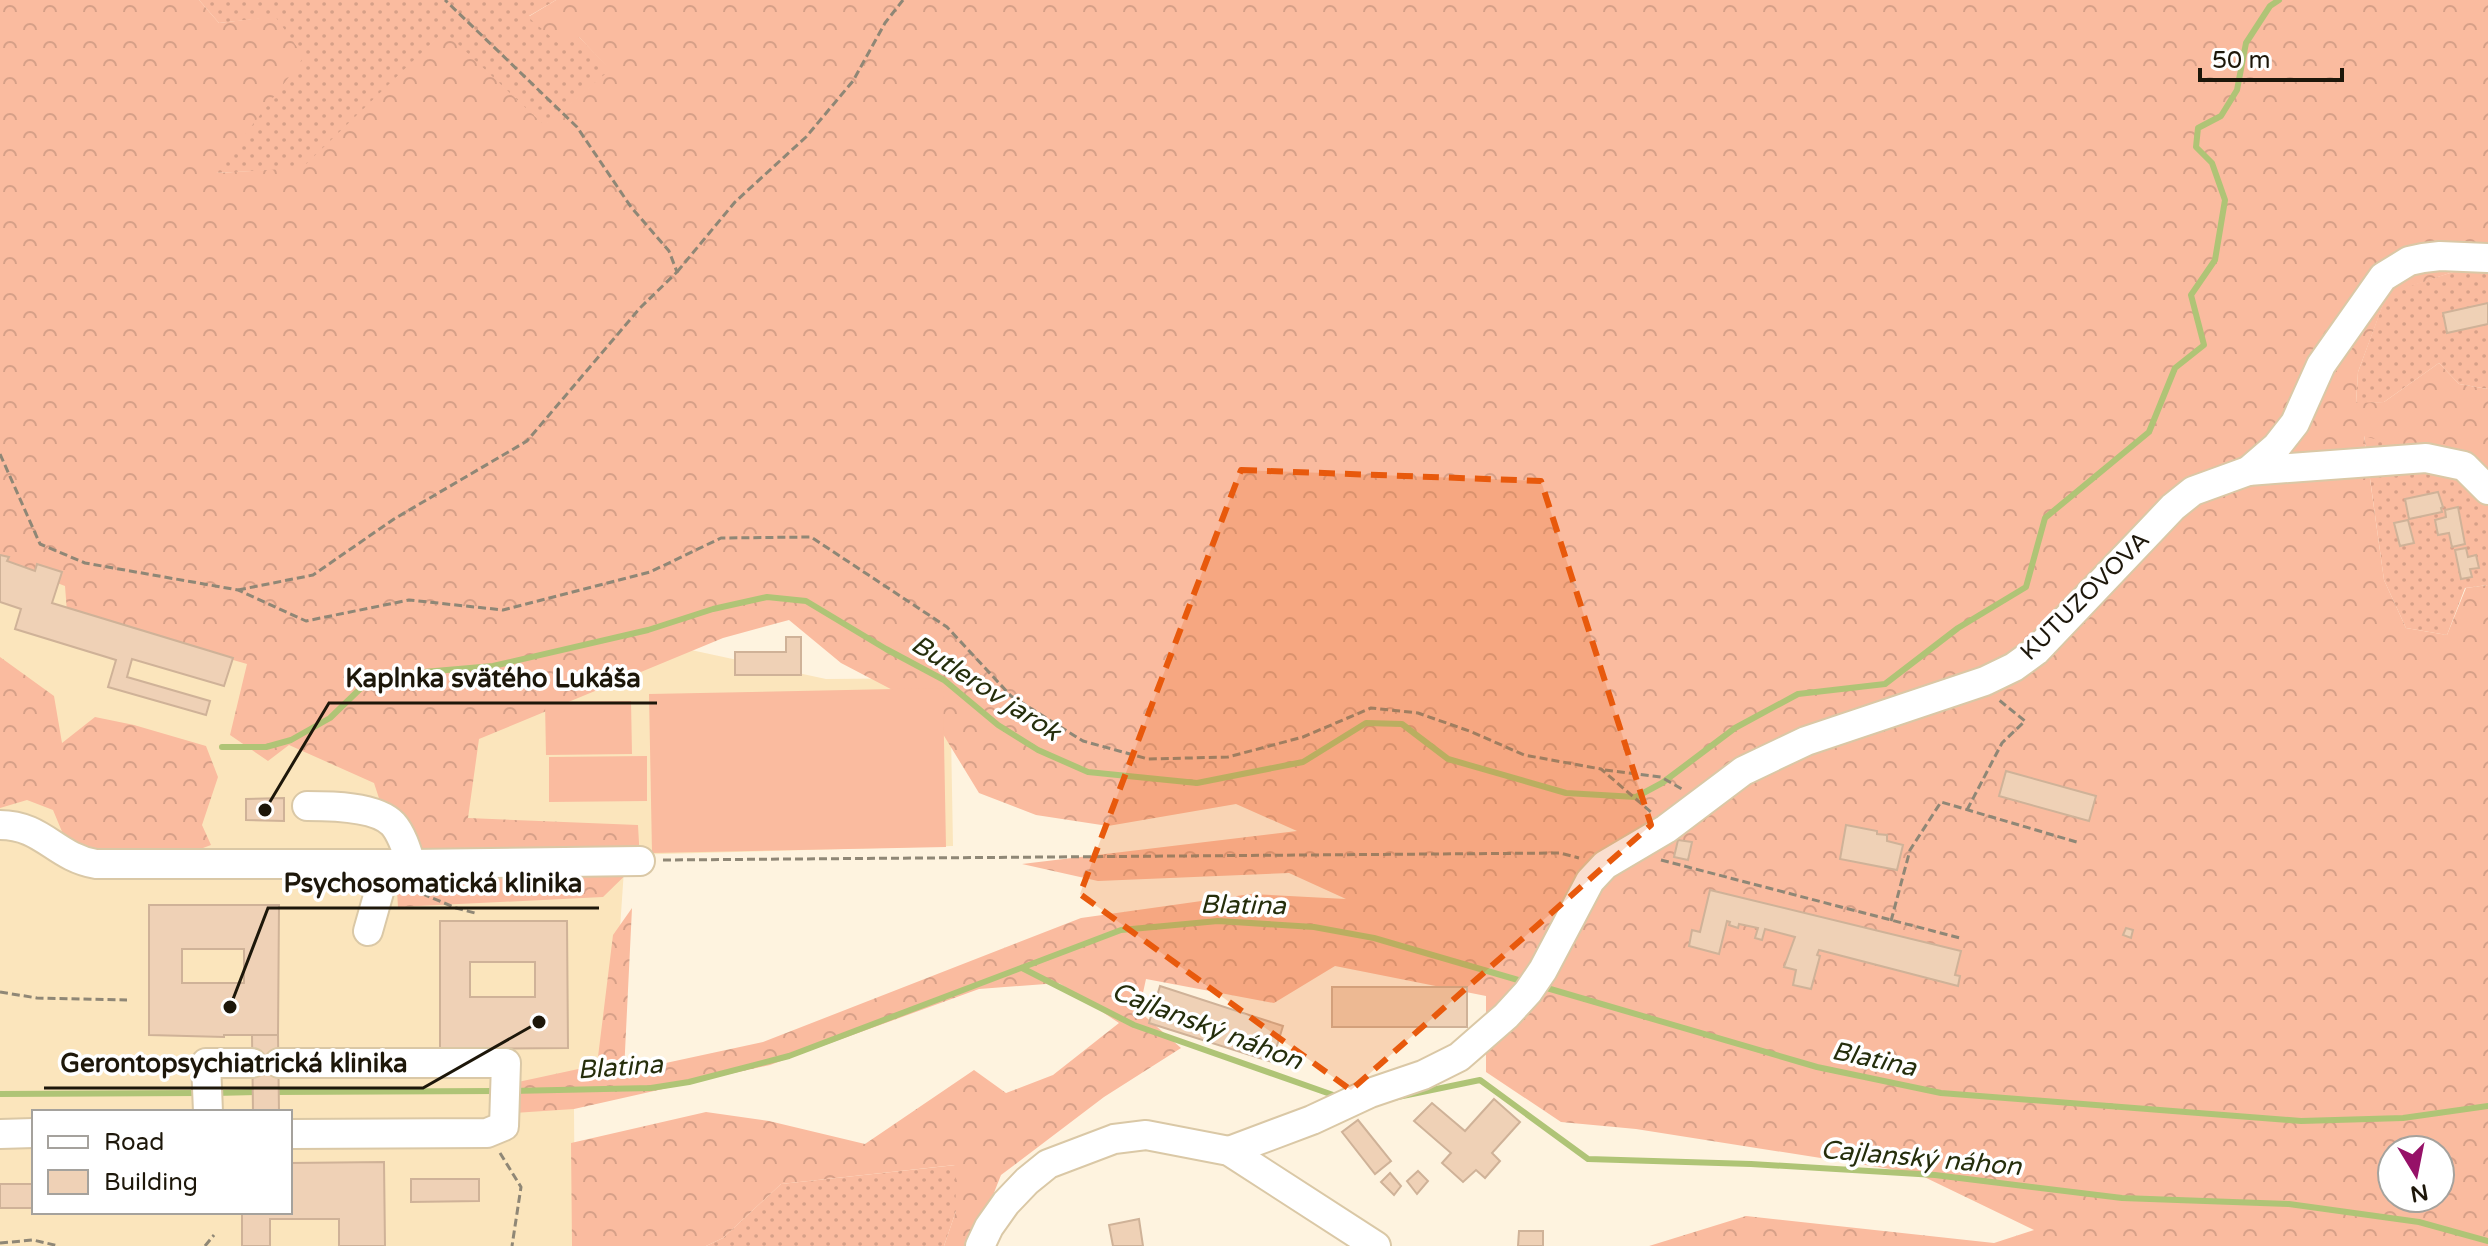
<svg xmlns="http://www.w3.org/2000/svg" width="2488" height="1246" font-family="'Varela Round',sans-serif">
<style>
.built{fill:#fbe5bc;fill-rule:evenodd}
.grass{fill:url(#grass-dots)}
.forest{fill:url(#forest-crowns);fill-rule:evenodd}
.pitch{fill:#fabb9f}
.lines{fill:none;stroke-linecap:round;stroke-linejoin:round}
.stream{stroke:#afc476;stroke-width:6}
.building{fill:#efd1b6;stroke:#cfb298;stroke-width:2;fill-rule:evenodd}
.minor-casing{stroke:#dac8a6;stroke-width:32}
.path{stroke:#8f8776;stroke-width:3;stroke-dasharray:8 4;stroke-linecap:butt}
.minor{stroke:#fff;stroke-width:28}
.marked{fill:#e8590c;fill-opacity:0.2;stroke:#e8590c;stroke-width:6;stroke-dasharray:16 10;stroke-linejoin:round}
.labels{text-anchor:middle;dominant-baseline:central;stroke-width:7;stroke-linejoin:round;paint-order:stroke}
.street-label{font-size:24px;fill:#1d170a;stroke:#fff}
.water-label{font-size:26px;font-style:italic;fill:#252e0c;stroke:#fff}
.leader{fill:none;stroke:#1d170a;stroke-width:3}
.callout-dot{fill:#1d170a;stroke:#fff;stroke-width:3}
.callout-label{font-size:26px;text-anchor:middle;font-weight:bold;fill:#1d170a;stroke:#fff;stroke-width:7;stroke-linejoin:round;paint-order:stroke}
</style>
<defs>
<pattern id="grass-dots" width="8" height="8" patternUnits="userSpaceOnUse" patternTransform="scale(2)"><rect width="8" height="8" fill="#fabb9f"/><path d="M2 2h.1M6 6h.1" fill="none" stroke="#d6a088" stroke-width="1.8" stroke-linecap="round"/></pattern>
<pattern id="forest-crowns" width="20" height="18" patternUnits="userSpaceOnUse" patternTransform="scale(2)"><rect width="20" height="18" fill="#fabb9f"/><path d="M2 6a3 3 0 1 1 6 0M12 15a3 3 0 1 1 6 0" fill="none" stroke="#d6a088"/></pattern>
</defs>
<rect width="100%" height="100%" fill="#fef3df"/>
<path class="built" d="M0,552L617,634L826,679L950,678L953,846L625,855L609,1090H579L574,1109L575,1246H0ZM34,1112H290V1212H34Z"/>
<g class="grass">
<path d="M199,0H556L529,16L579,37L611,70L544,126L444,32L302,169L215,173L275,17L219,23Z"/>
<path d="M2472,266L2488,270V389L2459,384L2439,363L2384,402L2356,404L2358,372L2387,293Z"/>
<path d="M2364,435L2471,466L2488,476V585L2465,588L2447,635L2406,628L2384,580Z"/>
<path d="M956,1165V1211L944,1246H706L723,1238L781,1184Z"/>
</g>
<g class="forest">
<path d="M0,0H199L219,23L275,16L304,57L216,173L302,168L444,31L544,125L610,70L579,37L558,43L528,17L556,0H2488V270L2471,266L2387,294L2358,372L2356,403L2384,402L2439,363L2459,384L2488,389V476L2471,466L2364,436L2384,580L2406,628L2447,635L2466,588L2488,585V1246H1649L1746,1216L1994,1243L2034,1230L1916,1173L1636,1129L1561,1122L1486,1072V996L1335,966L1274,1003L1146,979L1139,1011L1181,1048L1104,1097L1001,1175L973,1246H944L956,1211L955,1165L781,1184L723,1238L706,1246H572L571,1143L706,1112L769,1121L865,1144L974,1070L1006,1093L1053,1075L1119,1023L1059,983L979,989L770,1065L574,1109L514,1113L518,1082L597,1065L613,935L632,908L624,1072L763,1042L1081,918L1251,894L1346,899L1289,873L1098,881L1022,864L1297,831L1236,804L1108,826L1036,815L979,793L927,708L841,663L789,620L723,638L479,739L468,818L638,825L640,861L603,897L398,907L394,844L374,783L289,745L268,761L230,735L247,664L67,612L65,586L0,561ZM2392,1150H2440V1198H2392Z"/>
<path d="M0,657L54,696L62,743L95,717L134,725L206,746L218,777L202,825L211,845L171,860L68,846L53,810L27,800L0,808Z"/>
</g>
<g class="pitch">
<path d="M943,688L946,847L652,853L649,694Z"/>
<path d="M631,701L632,754L546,755L545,702Z"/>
<path d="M647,756V801L549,802V757Z"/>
</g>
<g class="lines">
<g class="stream">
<path d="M222,747H266L291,740L330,718L361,688L389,675L493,666L648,630L713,609L767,597L806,601L886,649L944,680L998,725L1038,750L1088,772L1197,783L1303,762L1366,723L1402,724L1448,759L1566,793L1636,797L1662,783L1735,728L1798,694L1885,684L1958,628L2026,587L2045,518L2149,432L2175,368L2204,345L2191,295L2215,260L2225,200L2212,163L2196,147L2198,128L2221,116L2237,90L2246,43L2270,6L2279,0"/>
<path d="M1022,968L1134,1025L1336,1096"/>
<path d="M1540,986L1817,1067L1941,1093L2301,1121L2403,1118L2488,1106"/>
<path d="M511,1091L651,1088L689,1082L789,1056L1121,930L1218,921L1314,927L1374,938L1525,982"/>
<path d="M271,1092L496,1091"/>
<path d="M215,1093L260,1092"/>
<path d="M0,1094L200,1093"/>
<path d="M1393,1098L1480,1080L1588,1159L1751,1164L1935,1175L2122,1198L2289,1204L2419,1222L2488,1241"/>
</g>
</g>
<g class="building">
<path d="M2488,303V324L2447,333L2443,313Z"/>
<path d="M2438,492L2443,507L2441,508L2442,512L2409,519L2405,499Z"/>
<path d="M2458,507L2465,544L2452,547L2449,533L2438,535L2435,520L2446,517L2445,510Z"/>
<path d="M2408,520L2414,543L2400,546L2394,523Z"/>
<path d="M2466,548L2468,557L2476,555L2479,568L2470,569L2472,577L2461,579L2455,550Z"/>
<path d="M0,555L9,557L7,561L35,571L37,564L62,572L52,603L233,658L224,686L132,659L127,677L210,701L206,715L108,687L116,660L15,629L21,609L0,602Z"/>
<path d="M786,637H801V675H735V652H786Z"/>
<path d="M2006,771L2096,796L2089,821L1999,796Z"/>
<path d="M284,798V821L246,820V799Z"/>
<path d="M1846,825L1877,831V834L1887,835V841L1903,845L1897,870L1840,859Z"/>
<path d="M1678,840L1692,842L1688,860L1674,857Z"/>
<path d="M1710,890L1961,951L1955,975L1960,976L1958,986L1819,950L1817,955L1820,956L1811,989L1793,985L1796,970L1784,967L1795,937L1765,929L1762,940L1755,938L1758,928L1739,924L1738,928L1729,925L1730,922L1727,921L1719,954L1689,946L1692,930L1700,932Z"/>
<path d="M149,905H279L278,1035H224V1037L149,1035ZM182,949H244V983H182Z"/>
<path d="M440,921H567L568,1048L440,1049ZM470,962H535V997H470Z"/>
<path d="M2126,928L2133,930L2131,938L2123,935Z"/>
<path d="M1160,986L1283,1026L1272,1062L1149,1023Z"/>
<rect x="1332" y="987" width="135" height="40"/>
<path d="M252,1035H278L279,1112H253Z"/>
<path d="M1494,1099L1520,1122L1492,1153L1500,1161L1485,1178L1476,1170L1463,1182L1442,1163L1451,1153L1414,1121L1432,1103L1465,1131Z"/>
<path d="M1358,1120L1391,1161L1375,1174L1342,1132Z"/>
<path d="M384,1162L385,1246H339V1219H270V1246H242V1212H290V1163Z"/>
<path d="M1418,1171L1428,1181L1417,1194L1407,1181Z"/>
<path d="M1390,1173L1401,1186L1394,1195L1381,1182Z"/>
<path d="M411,1179H479V1201L411,1202Z"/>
<rect x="0" y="1184" width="34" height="24"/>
<path d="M1139,1219L1143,1246H1113L1109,1225Z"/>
<path d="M1519,1231H1543V1246H1518Z"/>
</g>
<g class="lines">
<defs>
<g id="minor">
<path d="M2248,471L2426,458L2464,466L2488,490"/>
<path d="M307,806C330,806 376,806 393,824C402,834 407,851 411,864"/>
<path d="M0,825C43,825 55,857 96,864H411L640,861"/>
<path d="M368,931L387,864"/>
<path d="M279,1063H506L504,1126L487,1133L290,1134"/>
<path d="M208,1112L206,1063H252"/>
<path d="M0,1134L34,1133"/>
<path d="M1229,1151L1312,1120L1370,1093L1423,1075L1459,1057L1506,1016L1528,992L1543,970L1590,881L1605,865L1666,829L1743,771L1806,741L1985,681L2014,667L2036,651L2173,507L2193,491L2248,471L2277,446L2295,423L2321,365L2383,277L2409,261L2423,258L2440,256L2488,258"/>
<path d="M980,1246L989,1227L1006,1203L1027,1181L1048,1164L1114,1139L1146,1135L1229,1151L1376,1246"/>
</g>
</defs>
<use href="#minor" class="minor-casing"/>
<g class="path">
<path d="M677,272L735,202L806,137L853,81L885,23L903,0"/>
<path d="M0,454L40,544L85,563L238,590L306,621L409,600L503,610L650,572L721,538L811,537L947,627L1011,696L1083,741L1148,759L1228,757L1303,737L1371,708L1418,713L1472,732L1524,755L1601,769L1651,812"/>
<path d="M238,590L313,575L394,519L527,441L640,308L677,272L669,251L631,207L577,127L445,0"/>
<path d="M1605,770L1661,777L1682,789"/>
<path d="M1967,810L2002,743L2025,721L1999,700"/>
<path d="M663,860L1560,853L1579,858"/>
<path d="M1661,860L1960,938"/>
<path d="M411,889L456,908L475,913"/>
<path d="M1891,921L1910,850L1941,802L2080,843"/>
<path d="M0,992L37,998L127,1000"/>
<path d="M500,1153L521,1187L512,1246"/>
<path d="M0,1243L33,1240L59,1246"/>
<path d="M205,1246L214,1235"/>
</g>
<use href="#minor" class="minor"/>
</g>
<path class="marked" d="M1241,470L1541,481L1651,825L1351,1090L1080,894Z"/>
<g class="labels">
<g class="street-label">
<text transform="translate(2085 596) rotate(-45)">KUTUZOVOVA</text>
</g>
<g class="water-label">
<text transform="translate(986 688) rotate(33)">Butlerov jarok</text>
<text transform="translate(1243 905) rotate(1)">Blatina</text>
<text transform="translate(1207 1026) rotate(21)">Cajlanský náhon</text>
<text transform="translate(1874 1059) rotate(12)">Blatina</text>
<text transform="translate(620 1067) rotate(-4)">Blatina</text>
<text transform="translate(1921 1158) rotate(5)">Cajlanský náhon</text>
</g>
</g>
<path class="leader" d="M265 810L329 703H657M230 1007L268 908H599M539 1022L423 1088H44"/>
<g class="callout-dot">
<circle cx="265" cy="810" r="8"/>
<circle cx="230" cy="1007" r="8"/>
<circle cx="539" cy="1022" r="8"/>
</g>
<g class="callout-label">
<text x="493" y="687">Kaplnka svätého Lukáša</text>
<text x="433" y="892">Psychosomatická klinika</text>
<text x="234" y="1072">Gerontopsychiatrická klinika</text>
</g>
<rect x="32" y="1110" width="260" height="104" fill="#ffffff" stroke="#a5a29d" stroke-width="2"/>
<rect x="48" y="1136" width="40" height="12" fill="#ffffff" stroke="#a5a29d" stroke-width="2"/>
<text x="104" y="1150" font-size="24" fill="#1d170a">Road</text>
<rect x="48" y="1170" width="40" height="24" fill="#efd1b6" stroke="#a5a29d" stroke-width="2"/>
<text x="104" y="1190" font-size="24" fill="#1d170a">Building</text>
<g transform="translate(2416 1174) rotate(170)"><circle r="38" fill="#ffffff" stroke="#a5a29d" stroke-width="2"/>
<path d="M0-6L14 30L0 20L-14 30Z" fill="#961168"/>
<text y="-12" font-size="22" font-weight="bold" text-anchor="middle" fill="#1d170a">N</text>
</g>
<path d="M2200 68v12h142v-12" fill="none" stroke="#1d170a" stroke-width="4"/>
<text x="2212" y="68" font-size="24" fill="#1d170a" stroke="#ffffff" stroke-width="6" paint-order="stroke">50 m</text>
</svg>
